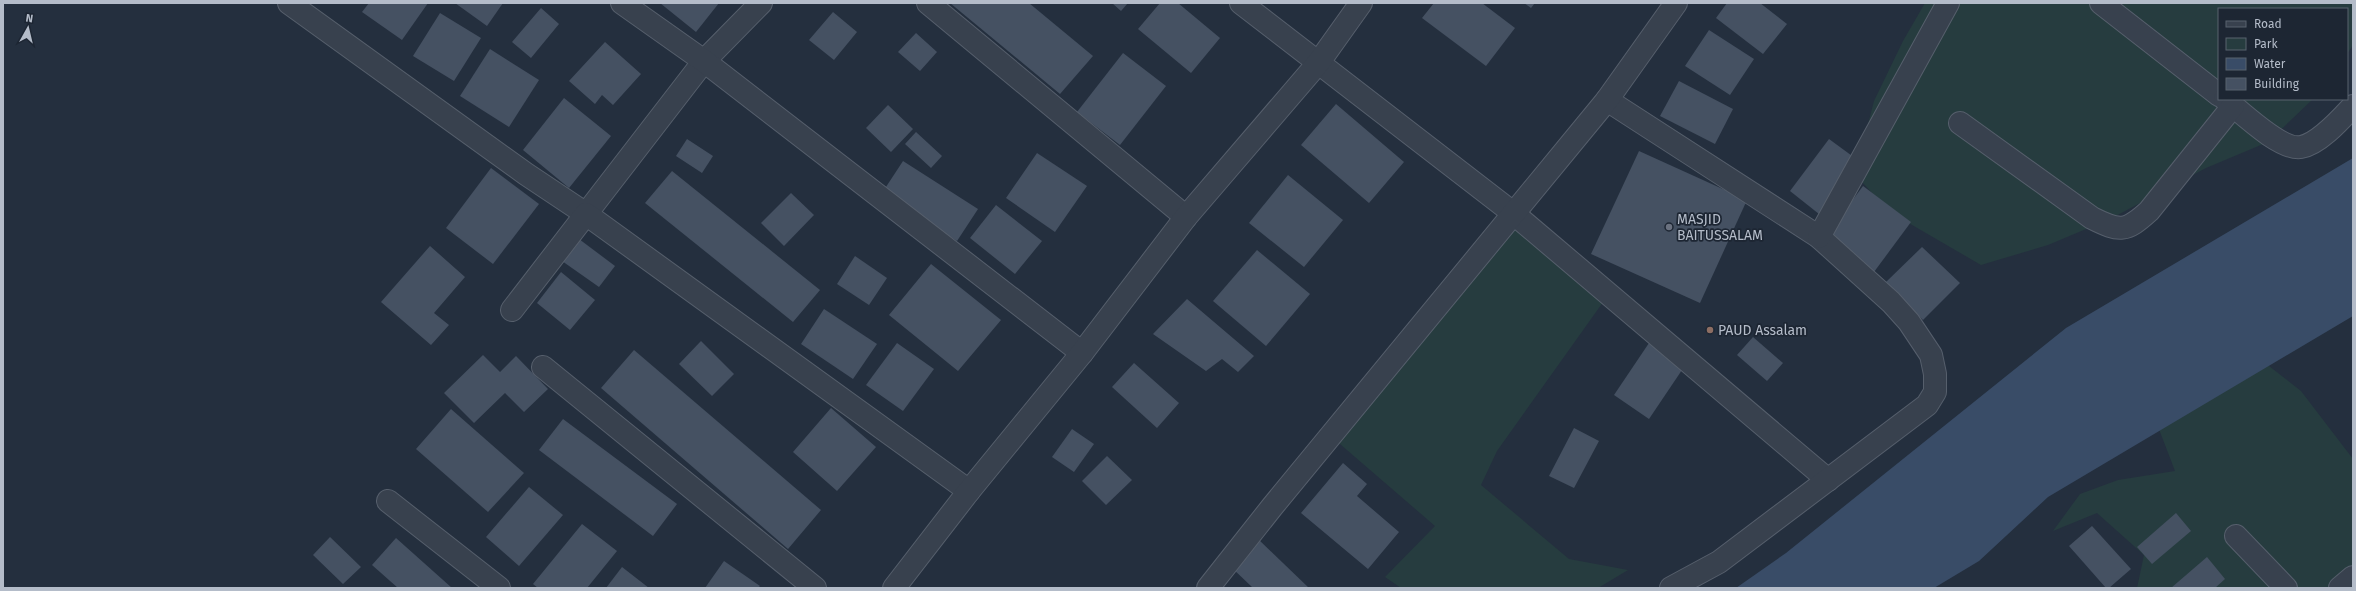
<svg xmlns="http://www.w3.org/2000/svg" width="2356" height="591" font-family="'Fira Sans',sans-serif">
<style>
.green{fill:#263c3f}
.water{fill:#394c67}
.building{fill:#455162}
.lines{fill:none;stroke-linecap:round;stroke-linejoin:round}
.minor-casing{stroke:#565f6c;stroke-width:24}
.minor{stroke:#38414e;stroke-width:22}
.worship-dot{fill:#6b7280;stroke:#1d2633;stroke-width:1.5}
.education-dot{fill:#8d6e63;stroke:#1d2633;stroke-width:1.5}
.labels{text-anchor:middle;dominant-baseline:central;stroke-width:3.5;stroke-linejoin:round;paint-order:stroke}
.poi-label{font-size:14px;fill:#b4bcc9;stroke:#1d2633;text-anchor:start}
</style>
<rect width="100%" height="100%" fill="#242f3e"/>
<g class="green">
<path d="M1925,3H2353V45L2347,54V9H2219V99H2313L2268,142L2206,168L2110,219L2048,245L1981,265L1888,211L1855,174L1874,101L1903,41Z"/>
<path d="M1518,210L1606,298L1497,451L1481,485L1569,559L1628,570L1598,588H1401L1385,577L1435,526L1333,438Z"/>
<path d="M2260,359L2301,391L2353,459V588H2137L2144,555L2097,513L2053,531L2080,494L2118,480L2175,471L2152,411Z"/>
</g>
<path class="water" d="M2353,158V316L2048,497L1979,561L1934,588H1736L1786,553L2066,328Z"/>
<g class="building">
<path d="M369,3H428L402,40L362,12Z"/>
<path d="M455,3H503L487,26Z"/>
<path d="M660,3H719L696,32Z"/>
<path d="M950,3H1029L1093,56L1060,94Z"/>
<path d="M1112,3H1128L1121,11Z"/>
<path d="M1160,3H1178L1220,38L1191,73L1138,29Z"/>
<path d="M1434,3H1482L1515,28L1486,66L1422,18Z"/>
<path d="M1524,3H1535L1531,8Z"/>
<path d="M1727,3H1760L1787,24L1763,54L1716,18Z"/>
<path d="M541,8L559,24L531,58L512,42Z"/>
<path d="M833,12L857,32L834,60L809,40Z"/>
<path d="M440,13L481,38L454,81L413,56Z"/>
<path d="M1709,30L1754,59L1730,95L1685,66Z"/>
<path d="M916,33L937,52L920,71L898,52Z"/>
<path d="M605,42L641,74L613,105L602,95L595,104L569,81Z"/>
<path d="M490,49L539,80L509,127L460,96Z"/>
<path d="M1123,53L1166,86L1120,145L1077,112Z"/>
<path d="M1679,81L1733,109L1715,144L1660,116Z"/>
<path d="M564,98L611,136L569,188L523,150Z"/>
<path d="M1336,104L1404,162L1369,203L1301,145Z"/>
<path d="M888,105L913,129L891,152L866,128Z"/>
<path d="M916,132L942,156L931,168L905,144Z"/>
<path d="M687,139L713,156L702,173L676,156Z"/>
<path d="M1829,139L1859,161L1819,214L1790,191Z"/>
<path d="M1639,151L1747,200L1700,303L1591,254Z"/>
<path d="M1037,153L1087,186L1055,232L1006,198Z"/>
<path d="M903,161L978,209L957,241L882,193Z"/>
<path d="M491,168L539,204L493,264L446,228Z"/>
<path d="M672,171L820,290L793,322L645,203Z"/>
<path d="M1288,175L1343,220L1304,267L1249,223Z"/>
<path d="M1863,186L1911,222L1874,272L1826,236Z"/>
<path d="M791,193L814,215L784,246L761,223Z"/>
<path d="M996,205L1042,241L1015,274L970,238Z"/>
<path d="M579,239L615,266L599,287L562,261Z"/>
<path d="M430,246L465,277L434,313L449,325L431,345L381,302Z"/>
<path d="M1922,247L1960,283L1923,320L1885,283Z"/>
<path d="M1257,250L1310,294L1266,346L1213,301Z"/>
<path d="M855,256L887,278L869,305L837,284Z"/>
<path d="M931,264L1001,320L958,371L889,315Z"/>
<path d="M561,272L595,300L570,330L537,303Z"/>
<path d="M1187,299L1254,356L1238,372L1222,359L1206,371L1153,334Z"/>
<path d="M824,309L877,344L853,379L801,344Z"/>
<path d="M1753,337L1783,363L1767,381L1737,355Z"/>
<path d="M701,341L734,374L712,396L679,364Z"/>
<path d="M897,343L934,369L903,411L866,385Z"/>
<path d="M1649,343L1684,367L1649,419L1614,395Z"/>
<path d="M634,350L821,510L788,549L601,388Z"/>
<path d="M483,355L500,372L516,356L548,389L524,412L505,393L474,423L444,393Z"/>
<path d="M1134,363L1179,403L1157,428L1112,387Z"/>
<path d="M831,408L876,447L837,491L793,452Z"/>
<path d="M451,409L524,473L488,512L416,449Z"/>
<path d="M563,419L677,504L653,536L539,450Z"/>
<path d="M1574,428L1599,441L1574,488L1549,476Z"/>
<path d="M1072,429L1094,444L1074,472L1052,457Z"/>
<path d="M1107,456L1132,480L1106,505L1082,481Z"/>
<path d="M1343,463L1367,484L1357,496L1399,532L1368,569L1301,513Z"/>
<path d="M529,487L563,515L519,566L486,537Z"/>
<path d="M2176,513L2191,531L2152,564L2137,547Z"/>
<path d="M582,524L617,551L587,588H538L533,584Z"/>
<path d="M2092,526L2131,569L2109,588H2106L2069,546Z"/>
<path d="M330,537L361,567L343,584L313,555Z"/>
<path d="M396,538L452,588H398L372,565Z"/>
<path d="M1257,538L1309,588H1253L1230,566Z"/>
<path d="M2207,557L2225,579L2215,588H2171Z"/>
<path d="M724,561L760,586L758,588H705Z"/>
<path d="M622,567L649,588H606Z"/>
</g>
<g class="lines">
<defs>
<g id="minor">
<path d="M289,3L526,174L586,214L704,61L761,3"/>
<path d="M622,3L704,61L1082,353"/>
<path d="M928,3L1186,217"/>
<path d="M1241,3L1513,213L1828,480"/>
<path d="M2101,3L2219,95"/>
<path d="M2225,99C2240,111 2281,151 2301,147C2319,144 2341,119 2353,106"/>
<path d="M1607,100L1819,237L1891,302L1909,322L1931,355L1935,374V392L1927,405L1719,562L1671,588"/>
<path d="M1960,123L2092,218C2120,232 2126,232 2149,211L2233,106"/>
<path d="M1819,237L1948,3"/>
<path d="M512,310L586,214L969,491"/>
<path d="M543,367L815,588"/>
<path d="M388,501L499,588"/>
<path d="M2236,536L2286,588"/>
<path d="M894,588L969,491L1082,353L1186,217L1319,62L1361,3"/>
<path d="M1208,588L1272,507L1607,100L1676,3"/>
<path d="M2340,588L2353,577"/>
</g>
</defs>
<use href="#minor" class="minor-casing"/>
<use href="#minor" class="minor"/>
</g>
<circle class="worship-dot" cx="1669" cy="227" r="4"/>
<circle class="education-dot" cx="1710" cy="330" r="4"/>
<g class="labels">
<g class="poi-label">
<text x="1677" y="219">MASJID<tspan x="1677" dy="16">BAITUSSALAM</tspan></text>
<text x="1718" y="330">PAUD Assalam</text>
</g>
</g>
<rect width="2356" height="591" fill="none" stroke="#b4bcc9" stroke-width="8"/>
<rect x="2218" y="8" width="130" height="92" fill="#1d2633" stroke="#59626f"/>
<rect x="2226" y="21" width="20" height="6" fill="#38414e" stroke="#59626f"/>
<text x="2254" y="28" font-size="12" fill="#b4bcc9">Road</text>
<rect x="2226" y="38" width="20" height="12" fill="#263c3f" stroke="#59626f"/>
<text x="2254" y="48" font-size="12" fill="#b4bcc9">Park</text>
<rect x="2226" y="58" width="20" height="12" fill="#394c67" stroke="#59626f"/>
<text x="2254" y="68" font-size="12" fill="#b4bcc9">Water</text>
<rect x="2226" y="78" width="20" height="12" fill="#455162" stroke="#59626f"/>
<text x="2254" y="88" font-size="12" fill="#b4bcc9">Building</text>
<g transform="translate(28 28) rotate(8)" stroke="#1d2633" stroke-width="3" paint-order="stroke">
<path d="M0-3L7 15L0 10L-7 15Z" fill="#b4bcc9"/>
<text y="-6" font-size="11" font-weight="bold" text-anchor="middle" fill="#b4bcc9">N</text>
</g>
</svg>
